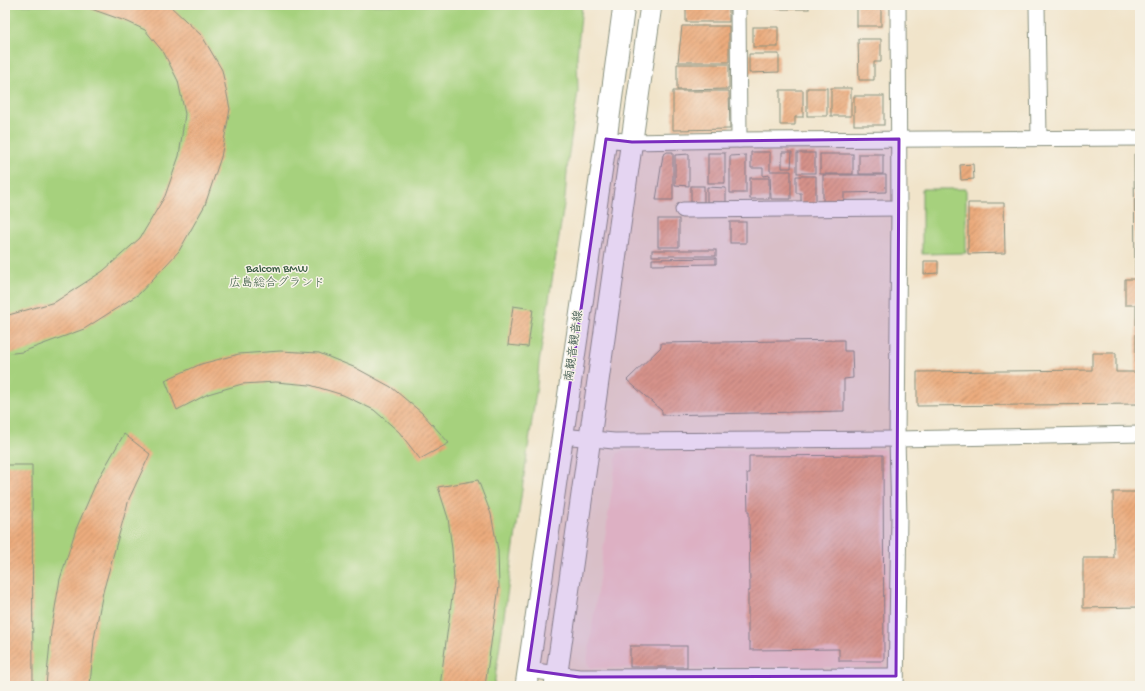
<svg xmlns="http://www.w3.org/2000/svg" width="1145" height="691" font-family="'Gochi Hand','Klee One',sans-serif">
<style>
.built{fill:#f6d1c5}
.green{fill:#a6d17d;stroke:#628758}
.building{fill:url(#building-hatch)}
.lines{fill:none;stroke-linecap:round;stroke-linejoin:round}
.minor-casing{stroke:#88907f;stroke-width:17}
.secondary-casing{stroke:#88907f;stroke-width:23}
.minor{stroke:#fff;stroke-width:15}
.secondary{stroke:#fff;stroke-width:21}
.marked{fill:#7b2cbf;fill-opacity:0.2;stroke:#7b2cbf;stroke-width:3;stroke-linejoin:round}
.labels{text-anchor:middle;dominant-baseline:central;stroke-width:3;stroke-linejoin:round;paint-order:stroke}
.park-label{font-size:12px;fill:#3a5b43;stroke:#f7f3e8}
.street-label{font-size:12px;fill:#1f3d34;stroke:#f7f3e8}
</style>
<defs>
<pattern id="building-hatch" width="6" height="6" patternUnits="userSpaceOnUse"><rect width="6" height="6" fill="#ecac7e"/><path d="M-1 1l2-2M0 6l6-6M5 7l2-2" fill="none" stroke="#bf8d68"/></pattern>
</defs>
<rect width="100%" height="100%" fill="#f7f3e8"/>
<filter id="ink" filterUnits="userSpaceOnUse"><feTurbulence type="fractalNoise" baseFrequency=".025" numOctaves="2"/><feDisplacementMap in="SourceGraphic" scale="8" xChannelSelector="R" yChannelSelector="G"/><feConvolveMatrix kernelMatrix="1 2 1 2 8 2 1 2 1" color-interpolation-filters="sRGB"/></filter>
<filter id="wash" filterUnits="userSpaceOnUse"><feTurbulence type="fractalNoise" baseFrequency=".012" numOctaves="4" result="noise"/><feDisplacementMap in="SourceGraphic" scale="16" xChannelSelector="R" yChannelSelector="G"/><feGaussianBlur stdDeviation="0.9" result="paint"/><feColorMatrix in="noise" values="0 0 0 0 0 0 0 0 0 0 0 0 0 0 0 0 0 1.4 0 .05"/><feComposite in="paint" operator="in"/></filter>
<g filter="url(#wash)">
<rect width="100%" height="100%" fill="#f1e4ca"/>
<path class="built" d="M883,449L887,453V660L882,667L591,668L587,663L617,454L621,451Z"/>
<g class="green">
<path d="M5,5H582L577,56L578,91L568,159L565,198L539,363L537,385L494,686H5Z"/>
<path d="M922,189H966V253L922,254Z"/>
</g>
<g id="blocks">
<g class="building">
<path d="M80,5H169L202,36L222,70L230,109L221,157L205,205L179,251L139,294L84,329L22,352L5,354V316L55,302L103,271L140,238L165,196L179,156L185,114L178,81L164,53L145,30L128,22Z"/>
<rect x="776" y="5" width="33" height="4"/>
<rect x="857" y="5" width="24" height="21"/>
<rect x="686" y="8" width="43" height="14"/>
<path d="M682,26H729V62H678Z"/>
<rect x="753" y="27" width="25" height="20"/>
<path d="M858,39H881V62H874V80H859Z"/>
<path d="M749,54H779V72L749,73Z"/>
<path d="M677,64H729V89L677,90Z"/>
<rect x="807" y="88" width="20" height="28"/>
<rect x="831" y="88" width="20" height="28"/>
<path d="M780,90H803V117H795V125H780Z"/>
<path d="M673,91H729L730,129L673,130Z"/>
<rect x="854" y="96" width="30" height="29"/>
<path d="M667,152H673V200H656L663,155Z"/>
<path d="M751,152H770V171H791V199H771L770,175L763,176V168H751Z"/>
<path d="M782,152H792L791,168H782Z"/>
<rect x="708" y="153" width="17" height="30"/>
<rect x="797" y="153" width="18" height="20"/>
<path d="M689,154V186L675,185V155Z"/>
<rect x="820" y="154" width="33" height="20"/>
<rect x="859" y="154" width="24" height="20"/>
<path d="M1134,154H1140V404L917,406V372L1092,370V353H1116V372H1136V305H1125V279H1135Z"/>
<path d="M746,155V193H730V156Z"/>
<path d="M973,164L974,179L961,180L960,165Z"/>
<path d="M823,175H886V192L844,193V202H823Z"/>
<path d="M796,176H816V204H801V193H796Z"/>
<rect x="750" y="178" width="19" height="21"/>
<rect x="691" y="186" width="13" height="16"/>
<path d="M707,187L726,188V202H707Z"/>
<path d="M968,203H1004L1005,253L968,254Z"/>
<rect x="658" y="219" width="21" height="28"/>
<rect x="730" y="222" width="16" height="21"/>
<rect x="652" y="250" width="64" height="6"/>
<path d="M716,258V264L652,265V259Z"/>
<path d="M924,261H938V273L924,274Z"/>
<path d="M513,306L533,309L528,347L508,345Z"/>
<path d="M844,340V351H852L853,378L844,379V411L662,415V411L627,380L661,347V343Z"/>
<path d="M280,351L319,353L356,368L391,387L422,413L449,443L420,459L399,432L374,410L343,395L310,385L276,382L242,384L208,394L177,410L165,380L201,364L239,354Z"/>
<path d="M124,434L150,454L129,499L103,592L94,639L90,686H46L51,631L60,579L76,529L97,481Z"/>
<path d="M883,455L884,661H839V649L750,650V642H748V591H750L749,512H748L747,473H749V456Z"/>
<path d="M5,465H32L33,686H5Z"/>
<path d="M478,480L491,514L498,550L499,587L485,686H440L454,582L452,549L448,518L438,487Z"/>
<path d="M1113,492H1140V607L1083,608V558H1114Z"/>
<rect x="630" y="646" width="57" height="21"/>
</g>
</g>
</g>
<g filter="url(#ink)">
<use href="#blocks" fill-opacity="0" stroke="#88907f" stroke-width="1"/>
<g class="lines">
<defs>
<g id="minor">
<path d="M738,5L739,140"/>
<path d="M1037,5L1039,138"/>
<path d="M606,139L632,142L739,140L1140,138"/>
<path d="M683,210L899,208"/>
<path d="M562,436L614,441L897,439L1140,434"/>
<path d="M528,670L579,677L896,676"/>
<path d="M896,686L899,517L897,439L899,208L898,5"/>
</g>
<g id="secondary">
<path d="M526,686L606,139L624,5"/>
<path d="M555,686L651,5"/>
</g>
</defs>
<use href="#minor" class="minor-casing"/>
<use href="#secondary" class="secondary-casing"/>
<use href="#minor" class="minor"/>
<use href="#secondary" class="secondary"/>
</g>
</g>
<path class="marked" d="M606,139L632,142L899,139L896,676L579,677L528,670Z"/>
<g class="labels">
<g class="park-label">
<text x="277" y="270">Balcom BMW<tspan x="277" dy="14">広島総合グランド</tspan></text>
</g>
<g class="street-label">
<text transform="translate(575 346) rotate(-82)">南観音観音線</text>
</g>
</g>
<rect width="1145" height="691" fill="none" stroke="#f7f3e8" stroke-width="20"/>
</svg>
